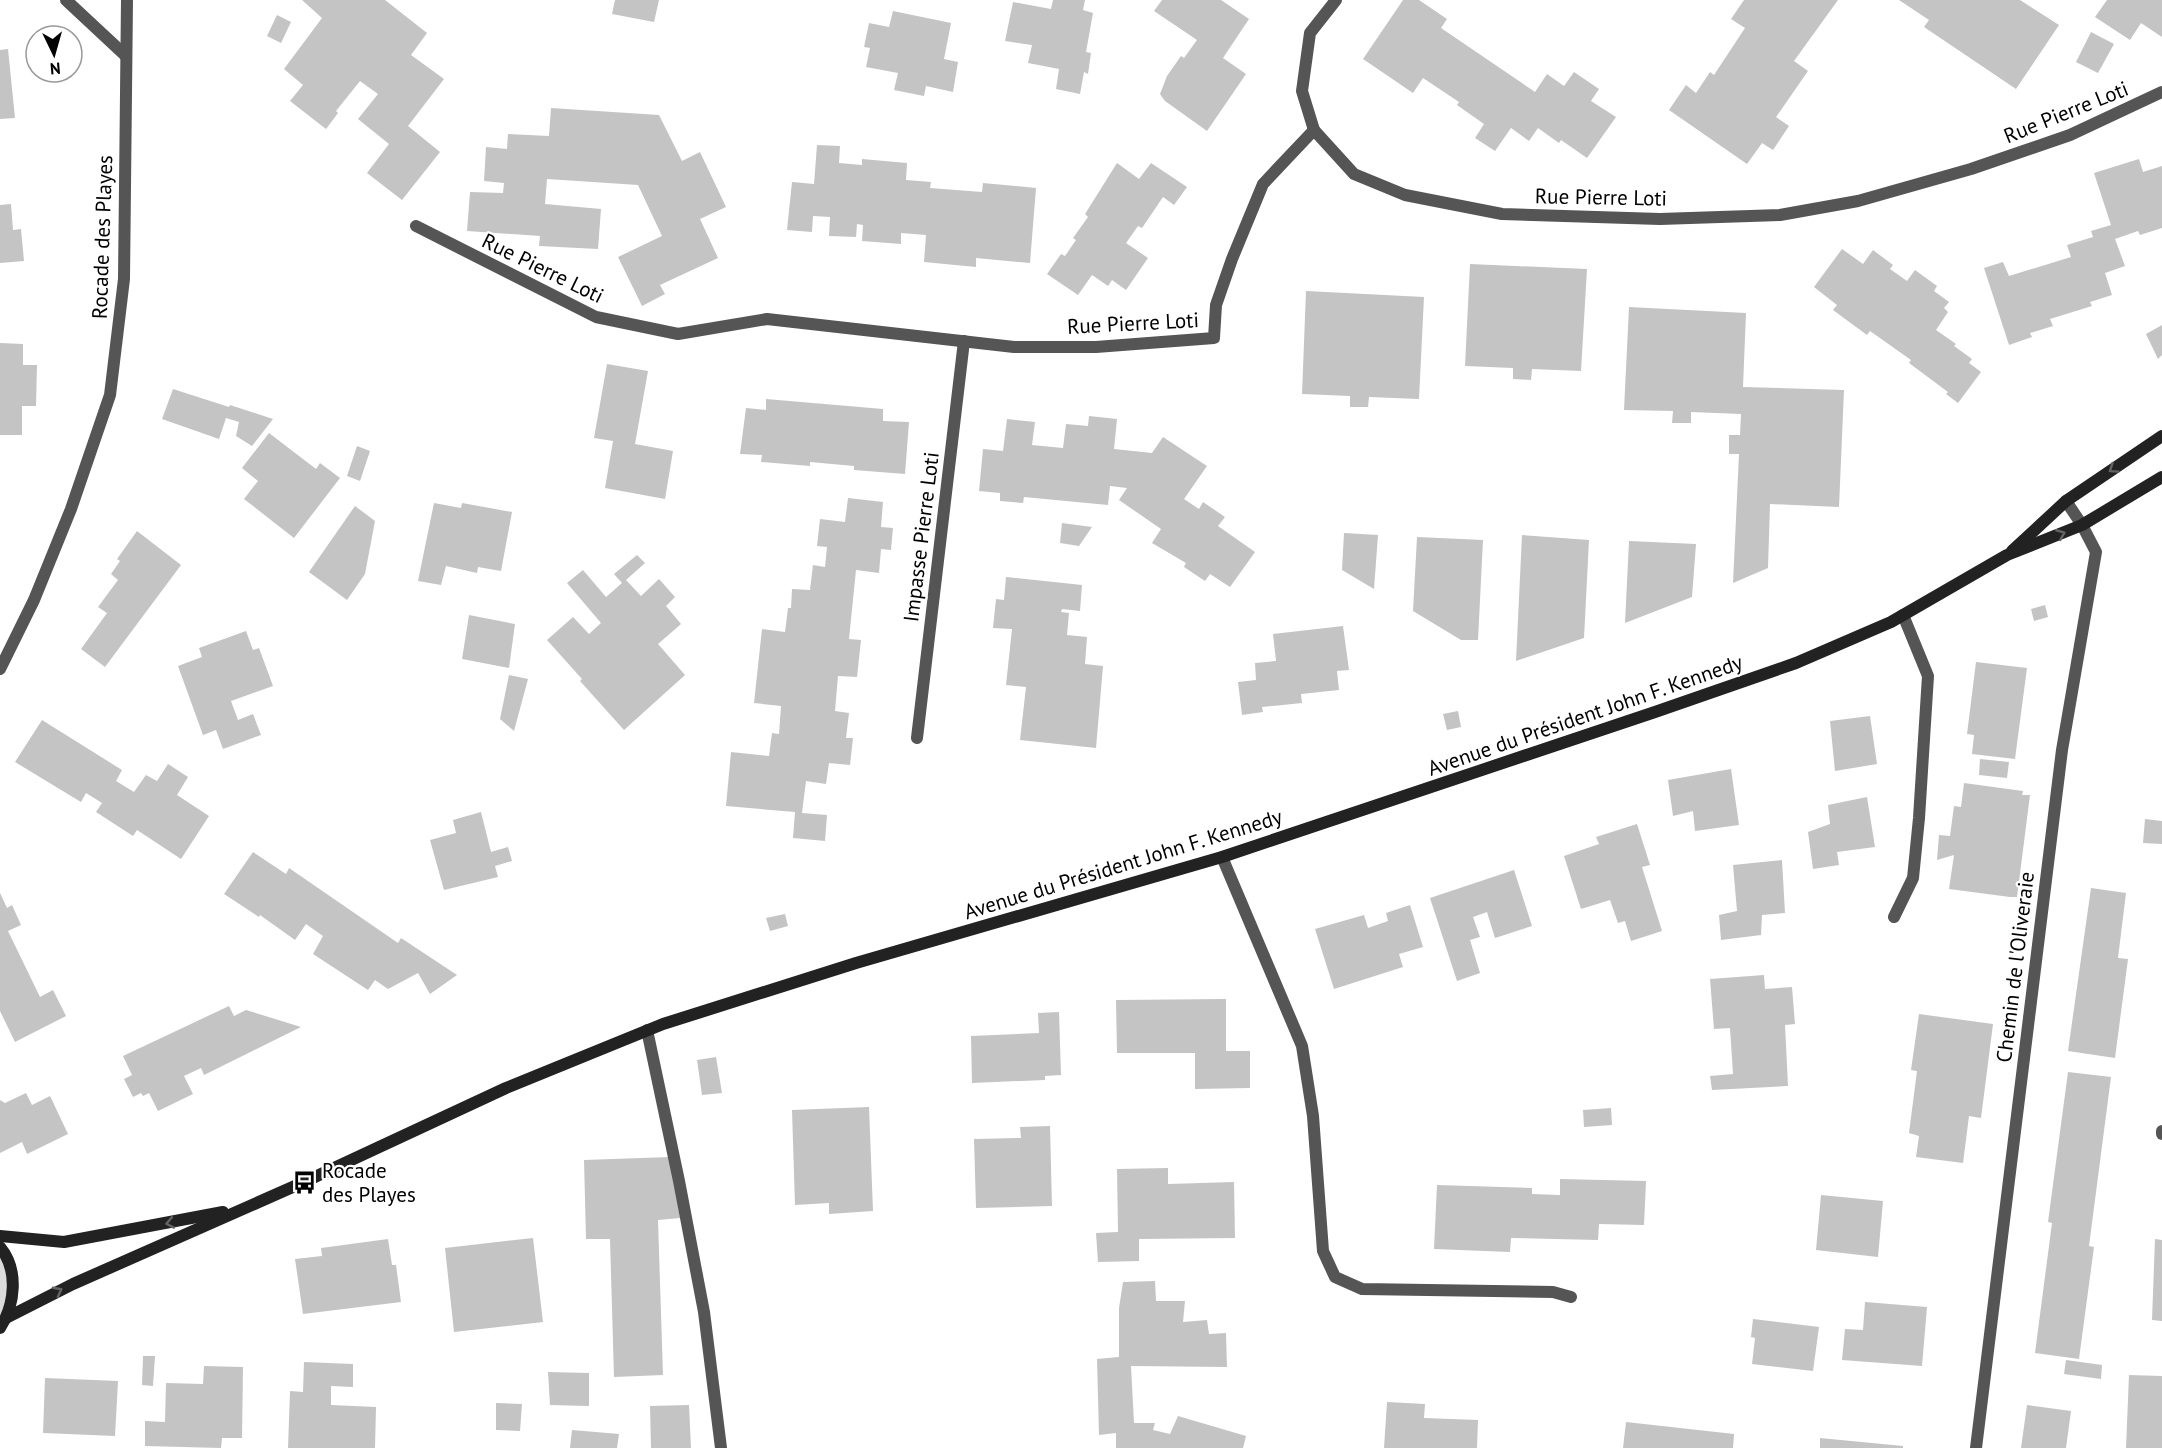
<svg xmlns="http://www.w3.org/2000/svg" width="2162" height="1448" font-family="'PT Sans',sans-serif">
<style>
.green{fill:#dcdcdc}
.building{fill:#c4c4c4}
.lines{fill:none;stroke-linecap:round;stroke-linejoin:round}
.service{stroke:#555;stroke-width:12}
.minor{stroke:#555;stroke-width:12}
.tertiary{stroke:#555;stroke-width:12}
.secondary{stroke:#222;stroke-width:12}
.oneway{stroke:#646464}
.labels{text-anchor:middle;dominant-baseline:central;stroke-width:4.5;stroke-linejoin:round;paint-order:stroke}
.street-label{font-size:21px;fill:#000;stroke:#fff}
.poi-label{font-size:21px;fill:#000;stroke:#fff;text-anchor:start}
</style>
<rect width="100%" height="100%" fill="#fff"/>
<path class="green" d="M0,1247L12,1272L0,1328Z"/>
<g class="building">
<path d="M302,0H385L427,33L411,55L444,79L408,126L440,152L402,200L367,173L389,144L358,119L378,94L360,81L336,111L338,113L326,129L290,101L303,85L284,69L322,18Z"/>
<path d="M615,0H659L654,22L612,14Z"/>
<path d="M1053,0H1085L1083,10L1093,13L1086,52L1091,53L1088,74L1084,72L1080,94L1056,89L1059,69L1028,63L1032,45L1005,41L1013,2L1051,9Z"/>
<path d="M1162,0H1221L1249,19L1223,58L1246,74L1207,131L1165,101L1160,94L1167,76L1181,56L1184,58L1197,40L1154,11Z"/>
<path d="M1403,0H1419L1447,19L1441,28L1535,92L1547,74L1564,86L1574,72L1599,89L1591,101L1616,117L1587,158L1561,140L1559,143L1538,128L1529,141L1511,128L1495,151L1475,138L1484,124L1457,105L1459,102L1423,78L1413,93L1363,59Z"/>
<path d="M1744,0H1838L1794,61L1808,71L1776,117L1789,126L1773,150L1762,143L1747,164L1669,110L1686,85L1696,93L1710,72L1714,75L1745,28L1731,19Z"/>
<path d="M1899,0H2020L2059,25L2016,89L1924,27L1929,20Z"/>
<path d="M2107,0H2162V37L2141,23L2130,40L2095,17Z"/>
<path d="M893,11L951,23L944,59L958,62L953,92L926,86L924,96L894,90L898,73L866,67L870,48L864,47L869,23L889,27Z"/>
<path d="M277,15L291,22L281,43L267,36Z"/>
<path d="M2091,32L2114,44L2098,73L2076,62Z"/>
<path d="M8,49L15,118L0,119V50Z"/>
<path d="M551,108L659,115L682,161L700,152L726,207L700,219L718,258L660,285L665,294L642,306L618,257L662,236L638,185L547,179L545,204L601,209L598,249L539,246L540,236L467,231L470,192L503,193L504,183L484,181L486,147L507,149L508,134L549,136Z"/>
<path d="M817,145L840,146L839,163L862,165V159L907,163L906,180L931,182L930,188L982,192L983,183L1036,188L1030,263L976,258V267L924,262L926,235L901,233V244L862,241L863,225L857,224L856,237L829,236L830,217L813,216L812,232L787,230L792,182L814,184Z"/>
<path d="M2139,159L2143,172L2162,166V228L2140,235L2138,231L2115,239L2125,266L2105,273L2112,295L2090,302L2092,306L2050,319L2053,326L2030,333L2032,337L2009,345L1984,268L2003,262L2009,276L2071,257L2067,245L2093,237L2091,231L2111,225L2094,173Z"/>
<path d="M1117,163L1139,179L1151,163L1187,187L1174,205L1163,197L1142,228L1138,226L1126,243L1148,258L1126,290L1112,280L1108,286L1092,275L1078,295L1047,274L1061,254L1065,256L1076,240L1073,238L1088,217L1085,214Z"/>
<path d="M11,204L13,230L21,229L24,261L0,263V205Z"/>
<path d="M1842,249L1863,264L1873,250L1893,265L1890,269L1907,281L1915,270L1937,286L1934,291L1949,302L1944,308L1948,312L1936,330L1956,344L1954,346L1972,359L1969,363L1981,372L1958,403L1946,394L1948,392L1909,363L1911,360L1870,331L1867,335L1833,310L1837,305L1814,287Z"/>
<path d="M1470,264L1587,269L1581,371L1532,369L1531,380L1513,379V368L1465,366Z"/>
<path d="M1306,291L1424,297L1419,399L1369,397L1368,407H1350V396L1302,394Z"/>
<path d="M1629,307L1746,313L1743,387L1844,390L1839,507L1770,504L1768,568L1733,583L1739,454H1729V435H1740L1741,414L1691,412V423H1672L1673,411L1624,410Z"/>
<path d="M2162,325V355L2158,359L2146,334Z"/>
<path d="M0,343L23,344V365H37L36,406H22V435H0Z"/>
<path d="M607,364L648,371L635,444L673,451L665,499L605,488L613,441L594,438Z"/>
<path d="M173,389L229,407L230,405L273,419L252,446L236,436L239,422L226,418L219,439L162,419Z"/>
<path d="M766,399L883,409V421L909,422L905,474L854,470V466L810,462V466L761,462L762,455L740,454L746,408L766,410Z"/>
<path d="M1089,416L1117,419L1114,449L1152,453L1163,437L1207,466L1184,499L1199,509L1203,502L1225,517L1218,526L1255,552L1230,587L1210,574L1205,581L1184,567L1186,563L1152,543L1161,529L1119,500L1127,488L1110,486L1108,505L1024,497L1023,503L1000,501V493L979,491L983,449L1003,451L1007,419L1035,422L1032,445L1063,448L1066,424L1088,426Z"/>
<path d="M269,433L316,469L320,463L340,478L294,538L244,499L258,481L242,468Z"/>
<path d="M357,446L370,451L360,481L347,476Z"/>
<path d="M848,498L883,502L881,527L893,528L891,550L881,549L879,573L856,570L849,639L861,640L857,677L838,676L835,711L849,713L846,738H853L850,765L829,763L826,784L806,781L802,813L827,815L825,841L793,838L795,812L726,806L731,752L769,756L772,733L779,734L781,706L754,703L762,629L785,632L788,608H791L792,589L810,590L813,565L825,567L827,547L817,546L820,519L845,522Z"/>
<path d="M434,503L461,508L462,503L512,512L501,571L478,567L477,573L446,566L441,585L418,581Z"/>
<path d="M355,506L375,521L365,574L347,600L309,572Z"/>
<path d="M1062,523L1092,527L1079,546L1060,543Z"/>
<path d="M137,531L181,565L105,667L81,649L107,613L98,607L118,580L111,574L120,561L117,559Z"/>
<path d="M1344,533L1378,535L1374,589L1342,570Z"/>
<path d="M1522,535L1589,540L1584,638L1516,661Z"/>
<path d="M1417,537L1483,540L1478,640H1461L1413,611Z"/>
<path d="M1629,541L1696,544L1692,597L1625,623Z"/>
<path d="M637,555L645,563L626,580L641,596L659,579L675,597L666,606L681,624L658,644L685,675L624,730L580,681L582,679L547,640L573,617L589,634L601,623L567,583L583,570L606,597L622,583L614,574Z"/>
<path d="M1006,577L1082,585L1080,611L1062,609L1061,612L1069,613L1067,635L1087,637L1085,664L1103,666L1096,748L1020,740L1026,687L1006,685L1012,629L993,628L996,599L1004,600Z"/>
<path d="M2045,605L2048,617L2034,621L2031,609Z"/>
<path d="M469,615L515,624L509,668L462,659Z"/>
<path d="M1343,626L1349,670L1337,671L1339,690L1301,694L1302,703L1262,707L1263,712L1242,715L1238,682L1256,680L1255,663L1276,661L1273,634Z"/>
<path d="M246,631L253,650L259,648L273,686L231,701L238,720L253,714L261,735L223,749L216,730L203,735L178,666L202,657L199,648Z"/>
<path d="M1976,662L2027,668L2015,759L1972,754L1974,735L1967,734Z"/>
<path d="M509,675L528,679L514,731L500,719Z"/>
<path d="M1458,711L1461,727L1447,730L1443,714Z"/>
<path d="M1870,716L1877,764L1835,771L1830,721Z"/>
<path d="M42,720L122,770L116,781L134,792L146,775L157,781L168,764L188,777L177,795L209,816L181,859L137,830L133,836L96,812L102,803L86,793L81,802L15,762Z"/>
<path d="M1980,759L2009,762L2007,778L1979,775Z"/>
<path d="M1731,769L1739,825L1695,831L1693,811L1673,816L1668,780Z"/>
<path d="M1964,783L2023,791L2022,795H2030L2017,897H2010L1949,889L1954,855L1937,860L1939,835L1950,836L1954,806L1961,807Z"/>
<path d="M1867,797L1875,847L1837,852L1839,865L1813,869L1808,832L1830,824L1828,805Z"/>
<path d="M481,812L491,852L508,847L512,861L495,866L498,877L444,890L430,840L456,833L453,820Z"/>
<path d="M2145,819L2162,821V844L2143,843Z"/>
<path d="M1637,824L1650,865L1642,867L1662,931L1631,941L1625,921L1618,923L1610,900L1581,909L1564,856L1599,844L1596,837Z"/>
<path d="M253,852L286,874L289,868L398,943L401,938L457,975L430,994L418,973L388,989L375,980L368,990L313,954L323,936L306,924L295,940L260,915L259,917L224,894Z"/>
<path d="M1782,860L1785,913L1762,915L1761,935L1721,940L1719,915L1737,911L1733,865Z"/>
<path d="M1514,870L1532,926L1495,938L1487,912L1473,917L1480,937L1470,940L1480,973L1457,981L1430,898Z"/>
<path d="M2091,888L2126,893L2118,958L2128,959L2115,1058L2068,1051Z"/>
<path d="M0,893L7,908L12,905L21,925L8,931L40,997L53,990L66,1016L15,1042L0,1011Z"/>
<path d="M1410,905L1423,947L1399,954L1403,967L1334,989L1315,929L1364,915L1368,928L1388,921L1386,913Z"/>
<path d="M785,914L788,926L770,931L766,918Z"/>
<path d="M1764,975L1765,989L1792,987L1795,1024L1785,1025L1788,1086L1712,1090L1710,1076L1733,1074L1730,1028L1714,1029L1710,979Z"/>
<path d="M1226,999V1051H1250V1088L1195,1089V1053H1117L1116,1000Z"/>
<path d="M229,1006L234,1016L246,1010L301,1027L204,1075L201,1068L184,1076L193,1094L158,1111L149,1093L143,1096L141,1093L133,1097L124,1079L132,1075L123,1056Z"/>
<path d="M1059,1012L1061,1075L1045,1076V1080L972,1083L971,1036L1039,1033L1038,1013Z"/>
<path d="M1919,1014L1993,1024L1981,1118L1969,1116L1963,1163L1916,1157L1919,1136L1909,1133L1917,1071L1911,1070Z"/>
<path d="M716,1057L722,1093L702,1095L697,1060Z"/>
<path d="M2068,1072L2111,1077L2089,1246L2094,1247L2079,1359L2035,1353L2052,1223L2048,1222Z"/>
<path d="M26,1093L32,1105L50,1096L68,1134L27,1154L22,1142L0,1153V1100L5,1103Z"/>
<path d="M869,1107L873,1211L829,1214V1203L795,1205L792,1110Z"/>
<path d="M1611,1108L1612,1125L1584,1127L1583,1110Z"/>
<path d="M1050,1126L1052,1206L976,1208L974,1139L1021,1138L1020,1127Z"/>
<path d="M670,1157L680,1218L658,1220L663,1375L614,1377L610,1239H586L584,1160Z"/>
<path d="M1168,1168V1184L1234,1182L1235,1238L1139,1239V1261L1098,1262L1096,1233L1118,1232L1117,1169Z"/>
<path d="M1560,1179L1646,1181L1644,1225L1599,1224L1598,1240L1511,1238L1510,1252L1434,1249L1437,1185L1532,1188V1194L1560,1195Z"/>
<path d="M1821,1195L1883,1201L1878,1257L1816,1250Z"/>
<path d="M533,1238L543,1322L454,1332L445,1248Z"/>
<path d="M388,1239L392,1265H396L401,1302L303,1314L295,1259L322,1256L321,1248Z"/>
<path d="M2155,1239L2162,1240V1321L2152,1320Z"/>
<path d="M1155,1281L1156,1301H1185L1183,1322L1207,1320L1209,1334L1226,1333L1227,1367L1131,1366L1134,1423H1155L1153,1430L1170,1434L1178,1416L1246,1436L1243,1448H1116V1433L1099,1435L1097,1359L1119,1357V1308L1123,1282Z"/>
<path d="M1865,1302L1927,1307L1922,1366L1842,1360L1845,1329L1863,1330Z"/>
<path d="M1753,1319L1819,1327L1813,1371L1752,1364L1755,1338L1751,1337Z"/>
<path d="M143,1356H155L153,1386L142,1385Z"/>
<path d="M2066,1360L2102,1365L2101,1379L2064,1374Z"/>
<path d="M304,1362L353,1364V1387L331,1386V1405L376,1407L375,1448H288L290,1391L303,1392Z"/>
<path d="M204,1366L243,1367L242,1438H222L221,1448L145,1446V1421L165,1422L166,1383L203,1384Z"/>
<path d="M548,1372L589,1373V1406L550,1405Z"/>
<path d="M2129,1375L2162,1376V1448H2126Z"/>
<path d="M45,1378L118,1381L115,1436L43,1433Z"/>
<path d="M1387,1402L1425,1404L1424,1418L1478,1420L1477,1448H1384Z"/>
<path d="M496,1403L522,1404L520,1431L496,1430Z"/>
<path d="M689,1405L691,1448H651L650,1406Z"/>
<path d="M2027,1405L2071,1411L2066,1448H2021Z"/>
<path d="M1626,1422L1734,1434L1733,1448H1623Z"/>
<path d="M572,1430L619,1434L617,1448H570Z"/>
<path d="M1820,1438L1903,1446V1448H1820Z"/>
</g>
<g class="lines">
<g class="service">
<path d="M1222,857L1302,1046L1313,1116L1323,1251L1335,1277L1362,1289L1553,1292L1571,1297"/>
<path d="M1894,917L1913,878L1919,818L1928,676L1903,615"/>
<path d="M647,1030L679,1181L704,1312L721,1448"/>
<path d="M1976,1448L2062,750L2096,552L2082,525L2066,501"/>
</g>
<g class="minor">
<path d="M66,0L126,56"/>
<path d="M1314,130L1302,91L1310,33L1336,0"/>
<path d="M416,226L596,317L678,334L767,319L1014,347H1096L1214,338L1216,305L1232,259L1263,184L1314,130L1354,174L1405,195L1502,214L1660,219L1780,215L1858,201L1971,169L2070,135L2162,92"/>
<path d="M917,738L964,341"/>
<path d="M2162,1131V1134"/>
</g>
<path class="tertiary" d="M0,669L34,600L71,509L110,395L124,279L127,0"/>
<g class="secondary">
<path d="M2012,551L2066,501L2162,436"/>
<path d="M0,1236L64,1242L223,1212"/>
<path d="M0,1247C19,1270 15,1305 0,1328"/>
<path d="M6,1318L73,1284L304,1182L506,1088L663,1024L856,963L1222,857L1655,712L1796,663L1891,622L2007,555L2082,525L2162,477"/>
</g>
</g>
<defs><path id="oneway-chevron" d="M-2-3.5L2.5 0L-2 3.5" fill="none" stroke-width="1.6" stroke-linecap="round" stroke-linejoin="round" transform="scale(1.5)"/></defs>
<g class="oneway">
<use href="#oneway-chevron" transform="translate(2113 469) rotate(146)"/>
<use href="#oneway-chevron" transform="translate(2061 534) rotate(-22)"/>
<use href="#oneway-chevron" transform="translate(170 1223) rotate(169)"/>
<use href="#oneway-chevron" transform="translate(58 1291) rotate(-28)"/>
</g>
<defs>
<symbol id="bus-bare" viewBox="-9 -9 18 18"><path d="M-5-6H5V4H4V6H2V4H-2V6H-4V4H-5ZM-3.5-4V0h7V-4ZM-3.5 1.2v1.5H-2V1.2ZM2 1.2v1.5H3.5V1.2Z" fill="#000" stroke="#fff" stroke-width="2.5" paint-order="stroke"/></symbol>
</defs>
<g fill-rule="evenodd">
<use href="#bus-bare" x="288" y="1166" width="33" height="33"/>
</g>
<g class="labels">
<g class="street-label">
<text transform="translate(2066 112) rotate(-22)">Rue Pierre Loti</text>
<text transform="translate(1601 197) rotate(1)">Rue Pierre Loti</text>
<text transform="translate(102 237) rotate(-88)">Rocade des Playes</text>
<text transform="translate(543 268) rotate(26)">Rue Pierre Loti</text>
<text transform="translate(1133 323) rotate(-3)">Rue Pierre Loti</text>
<text transform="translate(921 537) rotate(-83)">Impasse Pierre Loti</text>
<text transform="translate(1585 715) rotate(-19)">Avenue du Président John F. Kennedy</text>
<text transform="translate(1123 864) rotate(-17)">Avenue du Président John F. Kennedy</text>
<text transform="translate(2015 967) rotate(-83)">Chemin de l'Oliveraie</text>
</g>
<g class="poi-label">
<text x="322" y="1170">Rocade<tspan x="322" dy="24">des Playes</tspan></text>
</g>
</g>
<g transform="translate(54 54) rotate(175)"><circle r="28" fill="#ffffff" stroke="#999999" stroke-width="1.5"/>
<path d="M0-4.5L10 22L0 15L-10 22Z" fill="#000000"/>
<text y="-9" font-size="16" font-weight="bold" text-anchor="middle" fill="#000000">N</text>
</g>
</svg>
